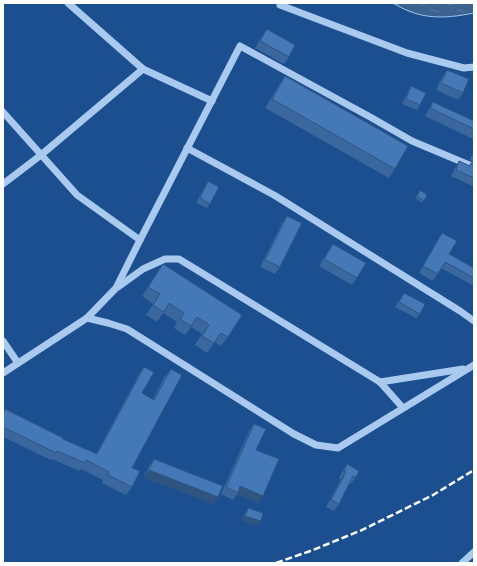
<svg xmlns="http://www.w3.org/2000/svg" width="477" height="566" font-family="Inter,sans-serif">
<style>
.water{fill:url(#water-ripples);stroke:#9cc4f0}
.lines{fill:none;stroke-linecap:round;stroke-linejoin:round}
.minor{stroke:#a9c9ee;stroke-width:7}
.rail{stroke:#fff;stroke-width:2.5;stroke-dasharray:7 3;stroke-linecap:butt}
.wall{fill:#3a679d}
.shaded-wall{fill:#305480}
.building{fill:#4478b7;stroke:#305480}
</style>
<defs>
<pattern id="water-ripples" width="26" height="14" patternUnits="userSpaceOnUse"><rect width="26" height="14" fill="#3c6290"/><path d="M2 4q2-2 4 0t4 0M15 11q2-2 4 0t4 0" fill="none" stroke="#597aa1"/></pattern>
</defs>
<rect width="100%" height="100%" fill="#1b4f8f"/>
<path class="water" d="M393,3H474V13C444,19 420,20 393,3Z"/>
<g class="lines">
<g class="minor">
<path d="M68,3L143,69L212,101"/>
<path d="M280,5L407,53L464,68L474,67"/>
<path d="M3,112L77,195L140,240"/>
<path d="M187,148L274,195L460,311L474,321"/>
<path d="M3,184L41,155L143,69"/>
<path d="M118,287L143,269L165,259H179L380,382L403,408"/>
<path d="M87,318L108,323L127,329L294,434L316,445L338,448L474,365"/>
<path d="M3,341L18,363"/>
<path d="M3,373L87,318L116,288L140,240L240,46L372,118L412,141L474,167"/>
<path d="M380,382L463,369"/>
<path d="M462,563L474,552"/>
</g>
<path class="rail" d="M276,563L313,550L362,530L433,495L474,470"/>
</g>
<g class="wall">
<path d="M267,29L289,57L284,64L255,48L262,36Z"/>
<path d="M447,70L463,93L458,100L436,90L442,77Z"/>
<path d="M285,76L395,169L389,178L265,108L279,85Z"/>
<path d="M411,86L420,105L417,110L402,104L408,91Z"/>
<path d="M433,102L474,121V138L473,139L425,116Z"/>
<path d="M474,152V162L470,160L471,157Z"/>
<path d="M459,161L469,166L471,163L474,164V187L451,176L455,168Z"/>
<path d="M208,181L210,204L207,208L196,203L205,186Z"/>
<path d="M420,190L427,195L422,203L415,198Z"/>
<path d="M287,216L280,267L275,274L260,267L282,223Z"/>
<path d="M442,233L449,254L474,268V283L472,285L441,268L433,281L419,273L438,239Z"/>
<path d="M333,244L357,278L352,285L319,266L328,251Z"/>
<path d="M163,264L228,337L221,346L215,342L207,353L195,345L202,334L191,327L185,335L174,328L177,322L163,313L157,322L146,315L153,304L142,296Z"/>
<path d="M404,293L420,314L416,318L395,307Z"/>
<path d="M144,367L142,393L153,399L165,376L171,369L132,468V487L126,495L102,483L103,480L81,469L79,471L52,459L51,460L3,437V412L5,409L63,439L96,454L139,374Z"/>
<path d="M254,424L256,450L263,496L258,503L237,494L233,500L221,494L249,431Z"/>
<path d="M154,459L213,504L144,477L149,466Z"/>
<path d="M347,464L356,477L351,484L349,483L339,504L334,511L326,507L341,479L339,478L342,472Z"/>
<path d="M248,508L258,526L242,521L245,513Z"/>
</g>
<g class="shaded-wall">
<path d="M149,470L218,497L213,504L144,477Z"/>
<path d="M240,486L263,496L258,503L237,494Z"/>
<path d="M245,516L261,521L258,526L242,521Z"/>
</g>
<g class="building">
<path d="M267,29L295,45L289,57L260,41Z"/>
<path d="M447,70L469,79L463,93L441,83Z"/>
<path d="M285,76L408,146L395,169L272,99Z"/>
<path d="M411,86L426,93L420,105L406,99Z"/>
<path d="M433,102L474,121V129L430,108Z"/>
<path d="M459,161L470,166L471,163L474,164V178L456,170Z"/>
<path d="M208,181L219,187L210,204L200,198Z"/>
<path d="M420,190L427,195L424,201L417,196Z"/>
<path d="M287,216L302,223L280,267L265,260Z"/>
<path d="M442,233L457,241L449,254L474,268V278L445,262L438,274L423,266Z"/>
<path d="M333,244L366,263L357,278L324,259Z"/>
<path d="M163,264L242,315L228,337L221,333L214,343L202,336L209,325L197,317L191,326L180,319L184,313L169,303L164,312L153,305L160,294L148,287Z"/>
<path d="M404,293L425,304L420,314L399,302Z"/>
<path d="M144,367L154,372L142,393L154,400L171,369L182,375L132,468L140,471L132,487L108,475L109,472L86,460L85,463L57,451L56,453L3,427V413L5,409L63,438V439L97,454Z"/>
<path d="M254,424L266,429L256,450L279,459L263,496L240,486L238,493L226,487Z"/>
<path d="M154,459L223,486L218,497L149,470Z"/>
<path d="M347,464L359,471L356,477L353,476L339,504L331,500L346,472L344,471Z"/>
<path d="M248,508L263,513L261,521L245,516Z"/>
</g>
<rect width="477" height="566" fill="none" stroke="#ffffff" stroke-width="8"/>
</svg>
